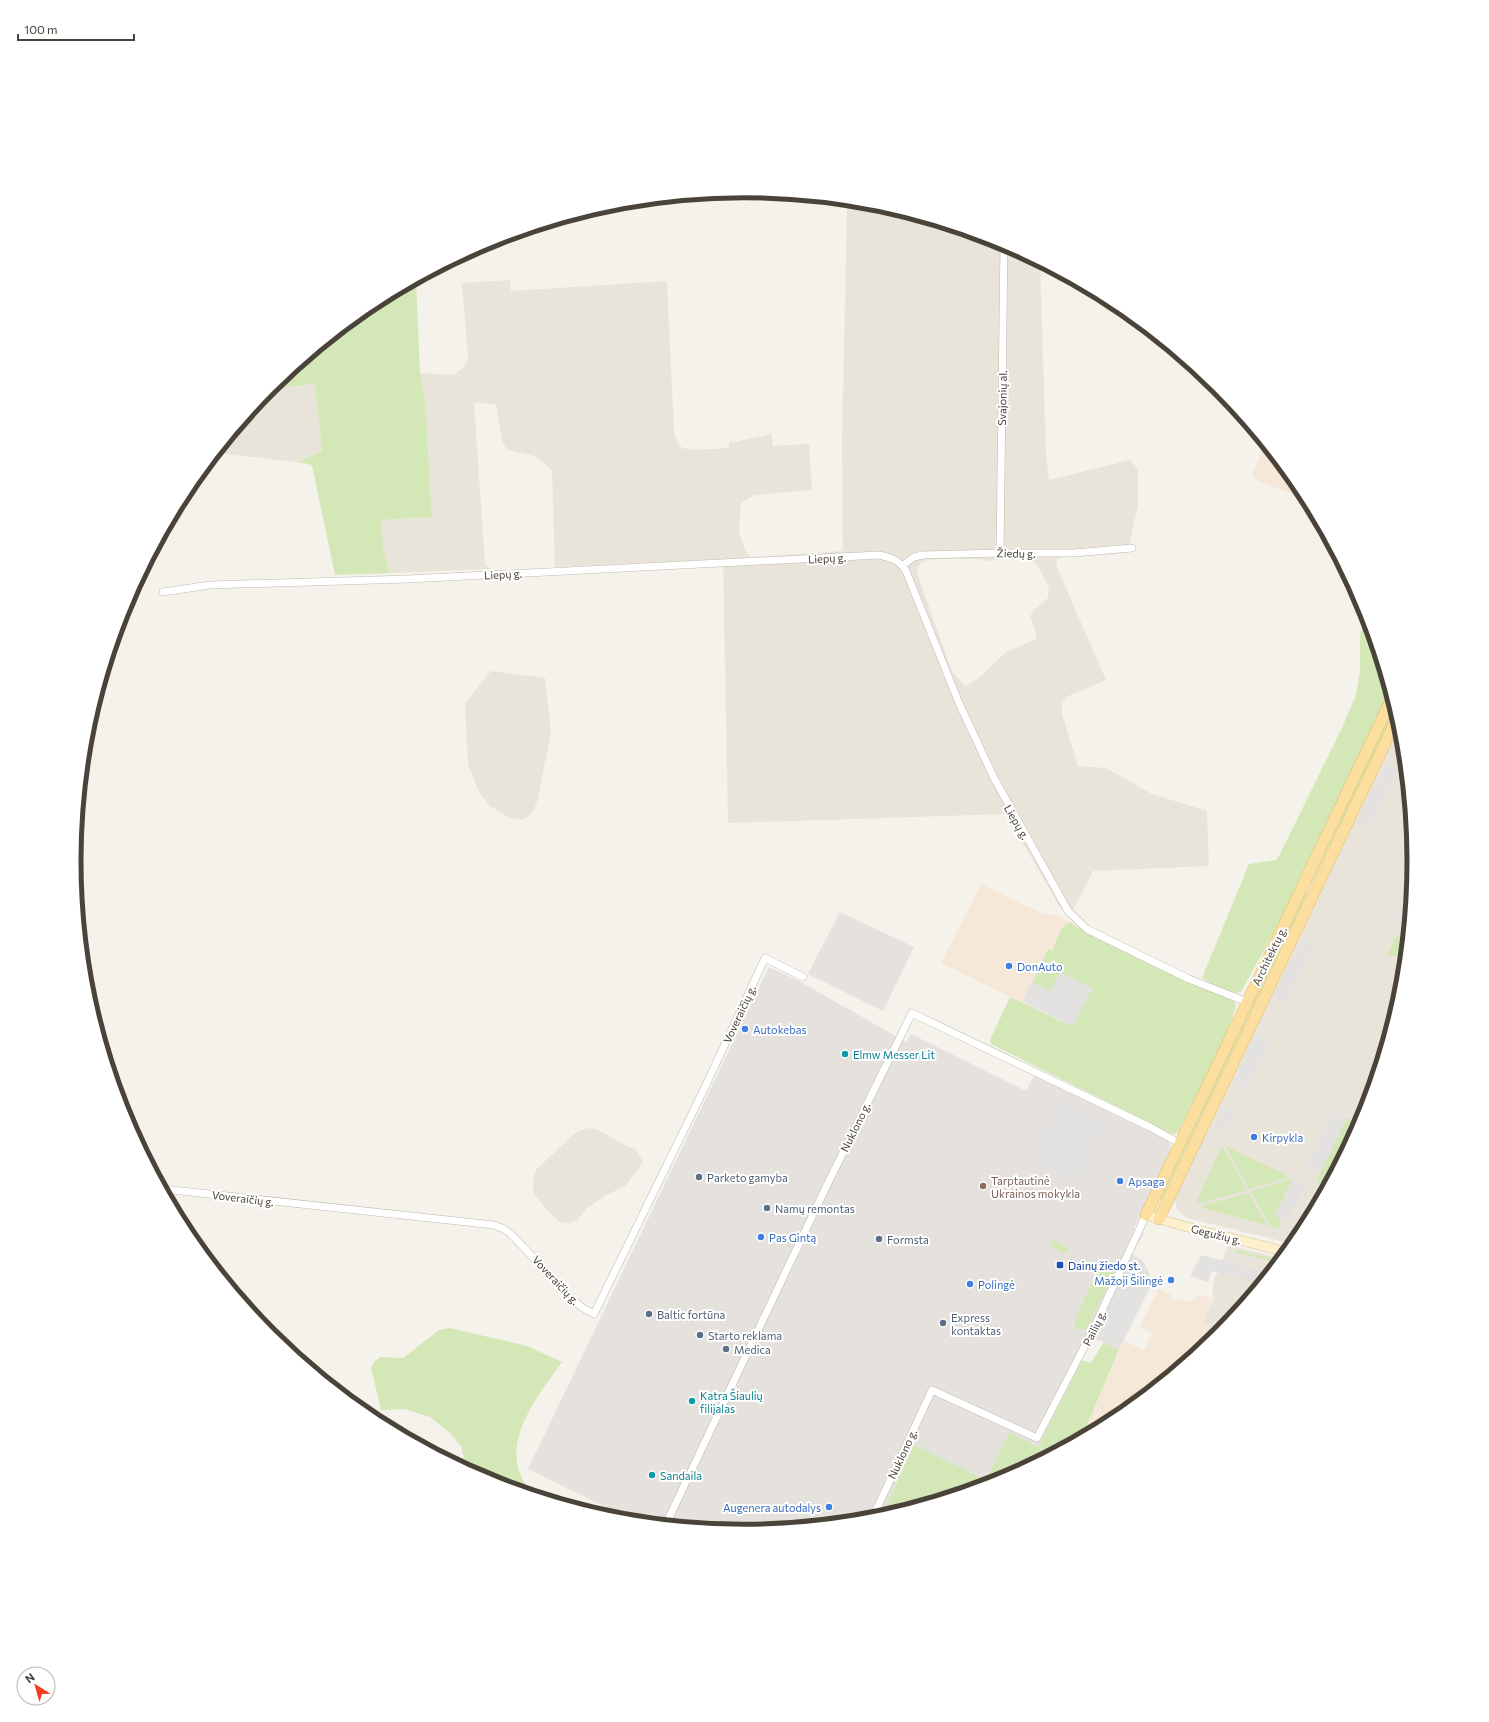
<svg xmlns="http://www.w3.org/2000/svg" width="1489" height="1722" font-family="Commissioner,sans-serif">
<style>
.residential{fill:#e9e4da;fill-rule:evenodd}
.commercial{fill:#f6e8d8}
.industrial{fill:#e5e1dd}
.green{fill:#d3e8b6}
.parking{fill:#e4e2e0}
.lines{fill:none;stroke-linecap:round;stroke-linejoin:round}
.street-casing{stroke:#c1baae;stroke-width:8}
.secondary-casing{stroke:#d4c49c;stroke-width:10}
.primary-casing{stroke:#e3bb6c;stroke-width:12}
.street{stroke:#fff;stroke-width:7}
.secondary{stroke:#fef0cd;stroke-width:9}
.primary{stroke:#fcde9e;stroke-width:11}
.shop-dot{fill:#3f7fe0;stroke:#fff;stroke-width:1.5}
.culture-dot{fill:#0f9aa8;stroke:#fff;stroke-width:1.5}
.service-dot{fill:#5c6f8a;stroke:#fff;stroke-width:1.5}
.education-dot{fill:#8d6e63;stroke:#fff;stroke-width:1.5}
.transit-dot{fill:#1a4fb4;stroke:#fff;stroke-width:1.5}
.labels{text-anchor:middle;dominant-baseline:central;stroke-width:4;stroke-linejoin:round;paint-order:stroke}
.street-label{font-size:11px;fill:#4a4339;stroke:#fff}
.shop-label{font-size:11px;fill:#366cbe;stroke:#fff;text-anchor:start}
.culture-label{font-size:11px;fill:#0d838f;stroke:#fff;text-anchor:start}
.service-label{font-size:11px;fill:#4e5e75;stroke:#fff;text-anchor:start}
.education-label{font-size:11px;fill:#785e54;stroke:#fff;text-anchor:start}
.transit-label{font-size:11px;fill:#164399;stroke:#fff;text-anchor:start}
.rim{fill:none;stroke:#4a4339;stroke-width:5}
</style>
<rect width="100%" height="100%" fill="#f5f2ec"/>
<g class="residential">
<path d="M847,206H884L1001,242L1040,262L1046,454L1049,480L1130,460L1138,469V504L1128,553L1058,558L1056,565L1106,680L1066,697L1062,704V714L1078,766L1106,768L1152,794L1207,811L1209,866L1093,871L1073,910L1061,909L1006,814L728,823L723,560L555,567L552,471L545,463L534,456L508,450L503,444L496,404L474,403L485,564L491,569L390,573L384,555L381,532L382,520L432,517L425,401L420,373L453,375L465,366L468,358L462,283L510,280L511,291L667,281L674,432L677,442L682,448L694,450L729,448V443L771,434L773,446L809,444L812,490L754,495L741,503L739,531L744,548L750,557L843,551L842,443ZM1022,556L1031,559L1038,566L1049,588L1048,598L1034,610L1030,616L1037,637L1036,639L1006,652L980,677L971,683L965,686L952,671L917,573L918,567L921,563L933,559H977L988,561Z"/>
<path d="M315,383L322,451L298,462L216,453L269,388Z"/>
<path d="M491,671L545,678L551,732L537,802L533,811L526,818L521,820L510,818L490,806L479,792L468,764L465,703Z"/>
<path d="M1399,721L1402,730L1415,861L1402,992L1364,1118L1302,1234L1293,1244L1187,1218L1177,1209L1175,1199Z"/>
<path d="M588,1128L597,1129L626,1146L636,1149L643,1162L625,1186L605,1196L587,1208L577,1220L570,1223L560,1222L549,1212L533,1193V1180L536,1170L575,1133Z"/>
<path d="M1230,1245L1281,1259L1218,1335L1196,1354L1209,1326L1203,1322L1214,1299L1212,1289L1215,1278L1227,1248Z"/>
</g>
<g class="commercial">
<path d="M1265,444L1302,489L1308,500L1256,480L1252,474Z"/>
<path d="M981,884L1044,914H1054L1070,922L1062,928L1051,950L1048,949L1092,988L1073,1026L1010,997L941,963Z"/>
<path d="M1159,1289L1174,1296L1172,1300L1174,1302L1178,1298L1189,1302L1200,1295L1214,1299L1203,1322L1209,1326L1196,1354L1117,1419L1082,1437L1124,1341L1144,1350L1152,1333L1140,1327Z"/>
</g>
<g class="industrial">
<path d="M840,912L914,947L883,1011L808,974Z"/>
<path d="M769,967L799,981L906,1042L911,1034L1026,1091L1034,1076L1168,1140L1171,1148L1170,1155L1134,1228L1144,1234L1132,1254L1082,1360L1038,1447L1010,1432L986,1481L914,1445L881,1517L875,1519L744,1531L627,1520L628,1518L528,1469Z"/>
</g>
<g class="green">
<path d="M416,280L420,373L425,401L432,517L382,520C381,539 384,556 390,573L335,575L312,465L298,462L322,451L315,384L269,388L372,303Z"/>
<path d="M1368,619L1390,690L1278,925L1241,992C1228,996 1212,984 1202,978L1249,864L1276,860L1279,856L1341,730L1356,695L1360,671V635L1362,628Z"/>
<path d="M1394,705L1396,709L1311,884L1310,883Z"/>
<path d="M1306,891L1307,894L1161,1200L1158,1199Z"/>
<path d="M1409,920L1406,956L1387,955L1397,935L1400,937L1405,929L1403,927Z"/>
<path d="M1070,922L1079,928L1235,1002L1236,1005L1230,1026L1179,1131L1175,1134L1170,1133L991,1044L990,1040L1010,997L1069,1025H1073L1092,988L1050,991L1032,982L1048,949L1052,950L1062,928Z"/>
<path d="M1347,1118L1360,1124L1333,1176L1325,1171L1322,1179L1329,1183L1327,1186L1316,1181Z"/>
<path d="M1222,1146L1247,1190L1197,1204V1200Z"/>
<path d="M1225,1146L1286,1175L1288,1178L1249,1189Z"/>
<path d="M1292,1179L1275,1216L1281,1219L1279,1228L1270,1226L1251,1191Z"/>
<path d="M1248,1193L1267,1225L1202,1208L1204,1205Z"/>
<path d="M1053,1240L1068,1248L1066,1254L1050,1246Z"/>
<path d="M1237,1250L1280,1260L1278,1263L1234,1252Z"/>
<path d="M1113,1261H1117L1119,1263L1087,1328L1081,1330L1075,1328V1320L1100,1266Z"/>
<path d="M450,1328L527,1346L562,1362C538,1396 498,1443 526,1485L515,1489L488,1480L467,1469L461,1446L450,1433L430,1417L405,1409L381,1410L371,1368L375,1361L381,1357L403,1358L439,1330Z"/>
<path d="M1104,1342L1119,1350L1082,1437L1001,1481L881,1517L914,1445L986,1480L1010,1432L1038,1447L1082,1360L1091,1363Z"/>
</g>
<g class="parking">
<path d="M1387,763L1399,769L1369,828L1357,822Z"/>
<path d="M1399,906L1410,912L1403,926L1392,920Z"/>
<path d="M1304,936L1316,942L1285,1003L1274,997Z"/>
<path d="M1060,972L1092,988L1073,1026L1069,1025L1022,1001L1032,982L1050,991Z"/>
<path d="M1255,1036L1269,1043L1247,1088L1234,1082Z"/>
<path d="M1056,1096L1109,1121L1079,1185L1026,1160Z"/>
<path d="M1224,1107L1235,1113L1224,1133L1214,1128Z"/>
<path d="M1333,1111L1347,1118L1319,1175L1305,1168Z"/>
<path d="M1292,1179L1305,1185L1287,1222L1275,1216Z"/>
<path d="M1132,1254L1142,1260L1150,1274L1146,1282L1151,1285L1119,1350L1093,1337Z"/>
<path d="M1201,1255L1213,1258L1270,1273L1261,1283L1212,1271L1208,1282L1190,1276Z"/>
</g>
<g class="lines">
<defs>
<g id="street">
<path d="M1000,553L1004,243"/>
<path d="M903,565L914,557L923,555L1000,553H1074L1132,548"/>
<path d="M163,592L210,585L408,579L879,555C892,558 899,560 906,571L959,703L994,778L1068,911L1087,929L1109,940L1189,979L1247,1002"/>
<path d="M163,1189L494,1225L504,1229L511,1234L574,1301L583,1308L594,1314L706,1085L765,958L803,977"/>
<path d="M872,1519L932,1390L1037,1438L1093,1330L1146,1215"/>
<path d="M666,1524L827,1185L912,1013L1150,1127L1179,1143"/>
</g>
<path id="secondary" d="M1146,1215L1187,1227L1287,1252"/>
<g id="primary">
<path d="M1146,1215L1392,698"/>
<path d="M1159,1219L1398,716"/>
</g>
</defs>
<use href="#street" class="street-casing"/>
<use href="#secondary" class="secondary-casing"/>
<use href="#primary" class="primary-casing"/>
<use href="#street" class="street"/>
<use href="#secondary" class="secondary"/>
<use href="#primary" class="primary"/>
</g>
<g class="shop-dot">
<circle cx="1009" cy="966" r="4"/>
<circle cx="745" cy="1029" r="4"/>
<circle cx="1254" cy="1137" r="4"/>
<circle cx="1120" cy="1181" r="4"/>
<circle cx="761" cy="1237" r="4"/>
<circle cx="1171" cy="1280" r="4"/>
<circle cx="970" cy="1284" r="4"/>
<circle cx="829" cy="1507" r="4"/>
</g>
<g class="culture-dot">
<circle cx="845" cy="1054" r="4"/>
<circle cx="692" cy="1401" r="4"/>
<circle cx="652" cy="1475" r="4"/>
</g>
<g class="service-dot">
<circle cx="699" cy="1177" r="4"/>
<circle cx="767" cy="1208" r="4"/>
<circle cx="879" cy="1239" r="4"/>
<circle cx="649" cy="1314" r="4"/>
<circle cx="943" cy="1323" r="4"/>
<circle cx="700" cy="1335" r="4"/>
<circle cx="726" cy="1349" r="4"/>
</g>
<circle class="education-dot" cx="983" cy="1186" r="4"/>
<rect class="transit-dot" x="1056" y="1261" width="8" height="8" rx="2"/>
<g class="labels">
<g class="street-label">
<text transform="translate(1002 398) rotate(-89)">Svajonių al.</text>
<text transform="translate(1016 553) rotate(1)">Žiedų g.</text>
<text transform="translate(827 558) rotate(-3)">Liepų g.</text>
<text transform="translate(503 574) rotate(-3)">Liepų g.</text>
<text transform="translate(1017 822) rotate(60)">Liepų g.</text>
<text transform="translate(1269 956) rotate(-64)">Architektų g.</text>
<text transform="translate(739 1014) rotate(-65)">Voveraičių g.</text>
<text transform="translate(855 1127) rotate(-64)">Nuklono g.</text>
<text transform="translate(243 1198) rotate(7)">Voveraičių g.</text>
<text transform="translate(1216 1234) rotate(14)">Gegužių g.</text>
<text transform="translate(556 1280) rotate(47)">Voveraičių g.</text>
<text transform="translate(1094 1328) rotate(-64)">Pailių g.</text>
<text transform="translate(902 1454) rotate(-65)">Nuklono g.</text>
</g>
<g class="shop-label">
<text x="1017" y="966">DonAuto</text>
<text x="753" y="1029">Autokebas</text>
<text x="1262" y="1137">Kirpykla</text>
<text x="1128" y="1181">Apsaga</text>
<text x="769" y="1237">Pas Gintą</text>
<text x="1163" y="1280" text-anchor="end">Mažoji Šilingė</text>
<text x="978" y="1284">Polingė</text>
<text x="821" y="1507" text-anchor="end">Augenera autodalys</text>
</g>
<g class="culture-label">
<text x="853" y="1054">Elmw Messer Lit</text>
<text x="700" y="1395">Katra Šiaulių<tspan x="700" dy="13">filijalas</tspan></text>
<text x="660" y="1475">Sandaila</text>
</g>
<g class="service-label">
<text x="707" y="1177">Parketo gamyba</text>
<text x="775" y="1208">Namų remontas</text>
<text x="887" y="1239">Formsta</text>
<text x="657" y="1314">Baltic fortūna</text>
<text x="951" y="1317">Express<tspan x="951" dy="13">kontaktas</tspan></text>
<text x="708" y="1335">Starto reklama</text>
<text x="734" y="1349">Medica</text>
</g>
<g class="education-label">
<text x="991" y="1180">Tarptautinė<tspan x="991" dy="13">Ukrainos mokykla</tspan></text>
</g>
<g class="transit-label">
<text x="1068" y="1265">Dainų žiedo st.</text>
</g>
</g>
<path d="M0 0H1489V1722H0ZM81 861a663 663 0 1 1 1326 0a663 663 0 1 1-1326 0Z" fill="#fff" fill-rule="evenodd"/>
<path class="rim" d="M81 861a663 663 0 1 1 1326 0a663 663 0 1 1-1326 0Z"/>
<g transform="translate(36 1686) rotate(323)"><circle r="19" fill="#ffffff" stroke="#b7b4b0"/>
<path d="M0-3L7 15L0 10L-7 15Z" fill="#f63b22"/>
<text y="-6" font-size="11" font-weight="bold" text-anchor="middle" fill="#4a4339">N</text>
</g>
<path d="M18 34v6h116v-6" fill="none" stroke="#4a4339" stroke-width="2"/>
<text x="24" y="34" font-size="12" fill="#4a4339" stroke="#ffffff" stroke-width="3" paint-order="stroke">100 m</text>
</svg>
